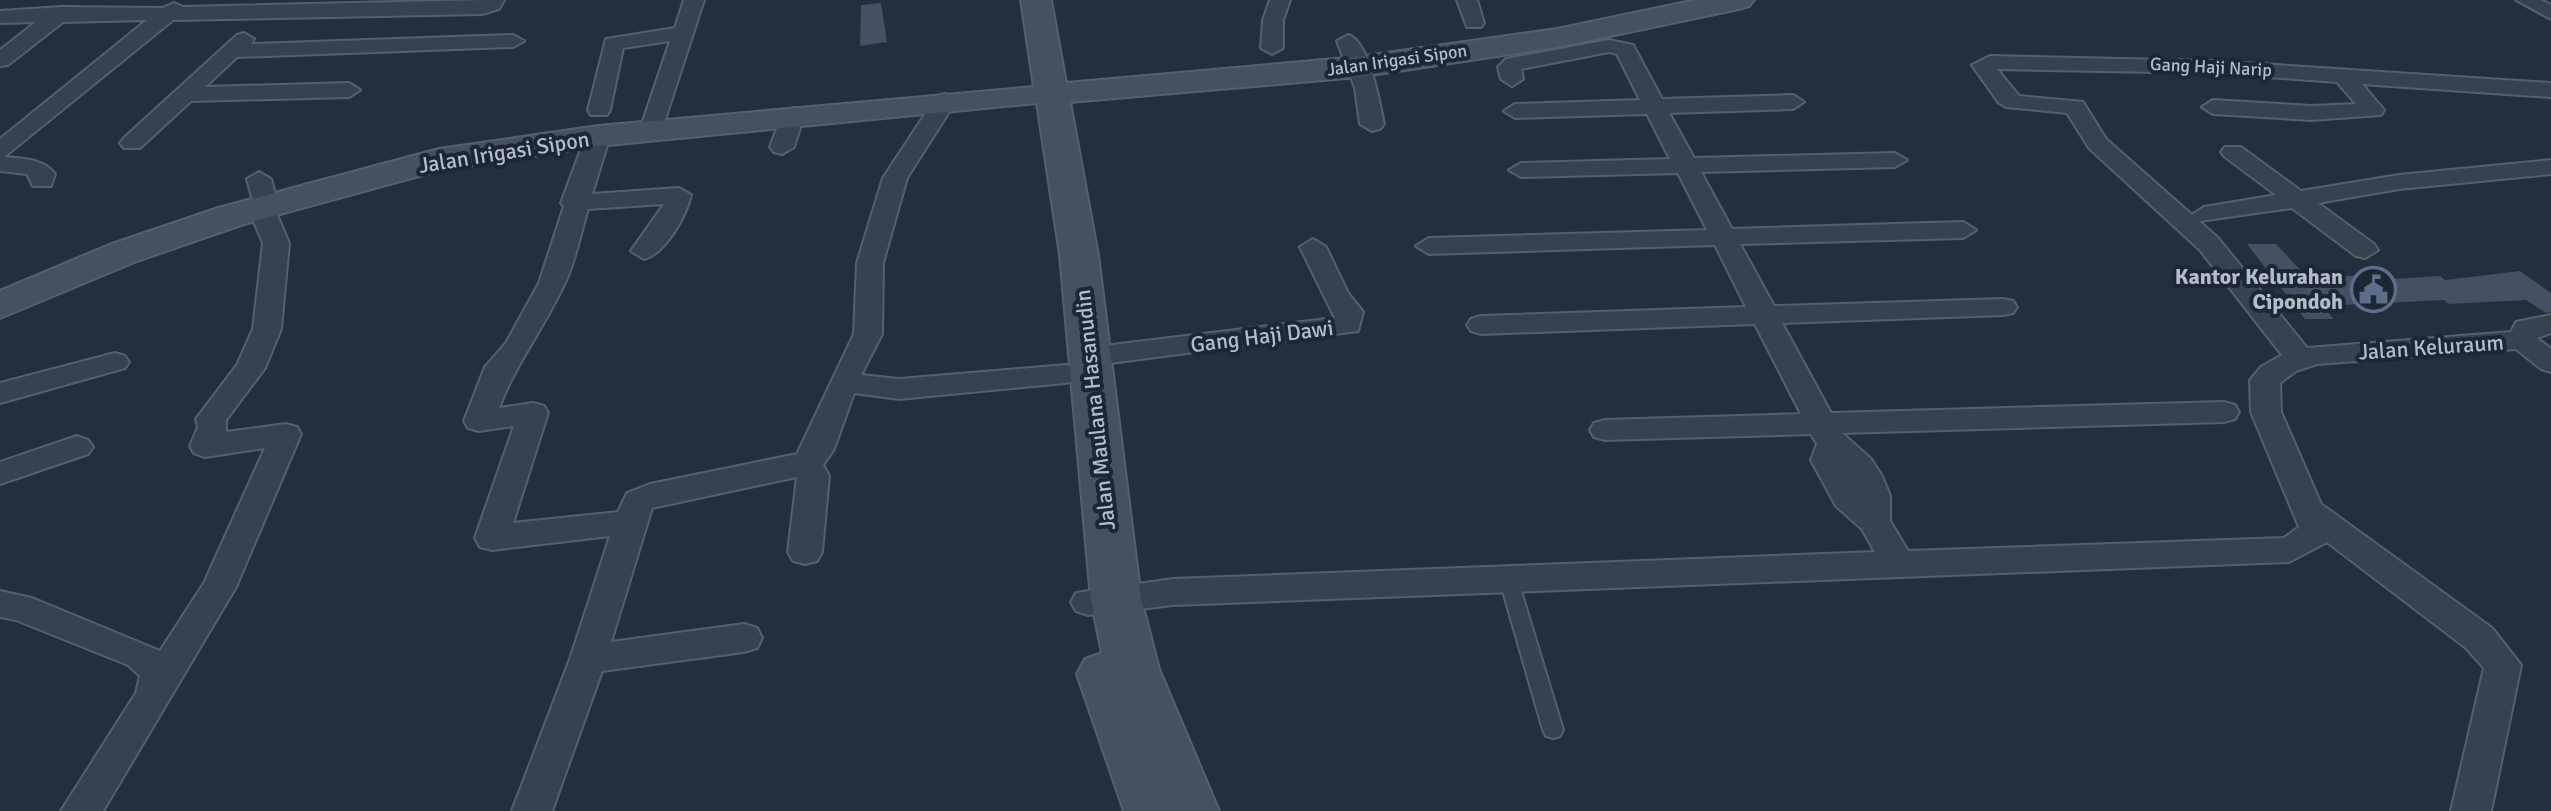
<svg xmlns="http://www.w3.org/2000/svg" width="2551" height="811" font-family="Signika,sans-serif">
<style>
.building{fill:#455162}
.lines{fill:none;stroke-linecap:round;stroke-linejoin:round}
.lane-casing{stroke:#565f6c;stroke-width:4}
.street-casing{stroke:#565f6c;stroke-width:4}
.secondary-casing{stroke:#565f6c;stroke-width:4}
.lane{fill:#38414e;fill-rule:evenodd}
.street{fill:#38414e;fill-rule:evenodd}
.secondary{fill:#465061;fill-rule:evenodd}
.labels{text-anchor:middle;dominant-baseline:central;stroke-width:8;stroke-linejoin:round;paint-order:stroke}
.far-street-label{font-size:18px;fill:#b4bcc9;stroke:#1d2633}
.street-label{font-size:22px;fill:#b4bcc9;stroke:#1d2633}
.poi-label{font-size:22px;font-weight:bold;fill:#b4bcc9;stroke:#1d2633;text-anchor:end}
</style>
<rect width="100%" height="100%" fill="#242f3e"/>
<g class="building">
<path d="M881,3L887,42L860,46L861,5Z"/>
<path d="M2247,244H2276L2308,278L2387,274L2393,279L2440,276L2445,280L2520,271L2551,293V312L2546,313L2526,300L2449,304L2444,300L2322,306L2334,319H2305Z"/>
</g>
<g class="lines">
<defs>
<path id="lane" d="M1509,574L1515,576L1518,581L1563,730L1560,736L1553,738L1546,736L1543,730L1500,581L1503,576Z"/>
<g id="street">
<path d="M484,0H504L499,9L482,14L173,20L4,157C22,159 43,158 55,174L51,186H33L27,174L0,171V139L147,20L63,22L8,65L0,66V50L36,22L0,23V11L62,7L163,8L174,3L183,7Z"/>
<path d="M684,0H704L660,135L652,137L640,130L670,41L623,48L610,110L607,115H591L588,110L606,39L675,28Z"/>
<path d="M1270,0H1290L1283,20V48L1272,54L1261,48L1263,20Z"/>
<path d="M1457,0H1477L1484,23L1481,27H1467Z"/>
<path d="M2516,0H2541L2551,5V19Z"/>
<path d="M244,33L254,39L251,44L513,35L524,41L513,47L237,57L205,87L349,83L360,90L349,97L191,101L140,148H124L120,143L124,138L237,35Z"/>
<path d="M1348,35C1369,40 1380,104 1384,124L1380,129L1372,131L1360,124L1355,88L1337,41Z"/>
<path d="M1609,40L1633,45L1662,99L1793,95L1804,102L1793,109L1669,113L1694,158L1895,153L1907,160L1895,167L1701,172L1732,229L1963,222L1976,230L1963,238L1740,244L1774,306L2003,299L2013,301L2017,307L2013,313L2003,315L1782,323L1831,413L2224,402L2235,405L2239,412L2235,419L2224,422L1842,433L1871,459L1882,476L1890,496V521L1908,551L2284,538L2299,527L2251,412L2250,380L2261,367L2282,355L2200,250L2089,148L2067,113L2006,107L1999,103L1972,65L1990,56L2214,61L2551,83V97L2362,84L2384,110L2381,115L2311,120L2213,114L2202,107L2213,100L2311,106L2356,104L2337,82L2214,73L1997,69L2019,96L2083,102L2106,139L2192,215L2204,207L2276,195L2225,157L2221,152L2225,147H2241L2301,191L2399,175L2551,160V174L2399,189L2318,203L2374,244L2378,250L2365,258L2356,256L2292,208L2199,221L2218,238L2307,348L2511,332L2516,322L2551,315V333L2537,338L2551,349V372L2541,369L2516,349L2317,364L2296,371L2280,383L2281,412L2321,504L2492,628L2521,665L2491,811H2451L2484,668L2466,648L2327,542L2289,562L1173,605L1088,615L1076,611L1071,602L1076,593L1173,579L1875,552L1862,529L1836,506L1811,460L1817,444L1811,434L1605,440L1594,437L1590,430L1594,423L1605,420L1801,414L1755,324L1481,334L1471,331L1467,325L1471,319L1481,316L1746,307L1715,245L1429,254L1416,246L1429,238L1707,230L1678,173L1521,177L1509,170L1521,163L1670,159L1647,114L1515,118L1504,111L1515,104L1640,100L1617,54L1609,52L1521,69L1523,79L1512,86L1501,79L1498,67L1506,59Z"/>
<path d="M945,94L956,101L907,178L883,263L882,334L861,375L899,379L1065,365L1075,367L1080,374L1075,381L1065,383L899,399L854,393L834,449L823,465L829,476L822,552L817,561L805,564L793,561L788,552L797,477L652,508L611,642L744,624L757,628L762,638L757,648L744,652L602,671L552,811H512L570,659L610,536L492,550L480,547L475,538L514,426L479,431L468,428L464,421L485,367L506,343L539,283L564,206L561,203L586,136L598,129L610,136L592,194L679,188L691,195C686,216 666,253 644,259L631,251L664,204L588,209C580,235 575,264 563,287C543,329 515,365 499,408L533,403L544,406L548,413L513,523L618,512L627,493L650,484L797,454L854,334L857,263L883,178L937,96Z"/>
<path d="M793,108L804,115L794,147L782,154L774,152L770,147L782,115Z"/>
<path d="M259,172L271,179L277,201V215L289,243L281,329L265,368L226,420V432L286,424L297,427L301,434L236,587L103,811H61L136,693L140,676L128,665L16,620L0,617V591L32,598L160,651L204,583L265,448L205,457L194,453L190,446L198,427L196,419L237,365L253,329L263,243L251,215L253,201L247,179Z"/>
<path d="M1313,239L1326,247L1348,293L1363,312L1358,331L1087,366L1077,363L1073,357L1077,351L1087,348L1335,318L1300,247Z"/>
<path d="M115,353L125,356L129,362L125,368L0,403V383Z"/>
<path d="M77,436L88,440L93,447L88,454L0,484V462Z"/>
</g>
<path id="secondary" d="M1021,0H1051L1066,83L1358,57L1557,29L1696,0H1754L1749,6L1739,9L1557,47L1358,77L1070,102L1098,255L1141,599L1159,669L1219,811H1124L1077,674L1085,659L1102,653L1091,599L1060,255L1037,103L598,146L441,170L244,224L137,261L0,318V291L109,245L218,208L439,149L598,126L1034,87Z"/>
</defs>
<use href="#lane" class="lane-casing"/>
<use href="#street" class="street-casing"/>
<use href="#secondary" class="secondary-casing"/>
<use href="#lane" class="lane"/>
<use href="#street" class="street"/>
<use href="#secondary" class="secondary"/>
</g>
<defs>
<symbol id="civic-ring" viewBox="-11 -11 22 22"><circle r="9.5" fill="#1d2633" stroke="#5c6f8a" stroke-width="1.5"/><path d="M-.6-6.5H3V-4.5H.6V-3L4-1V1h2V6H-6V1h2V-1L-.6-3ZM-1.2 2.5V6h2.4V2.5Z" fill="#5c6f8a"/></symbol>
</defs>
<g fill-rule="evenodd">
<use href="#civic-ring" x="2348" y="264" width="51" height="51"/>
</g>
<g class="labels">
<g class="far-street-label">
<text transform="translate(1397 60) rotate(-8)">Jalan Irigasi Sipon</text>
<text transform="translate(2211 67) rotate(3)">Gang Haji Narip</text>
</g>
<g class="street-label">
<text transform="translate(504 152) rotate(-9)">Jalan Irigasi Sipon</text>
<text transform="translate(1262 336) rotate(-7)">Gang Haji Dawi</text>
<text transform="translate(2431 347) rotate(-4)">Jalan Keluraum</text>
<text transform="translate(1095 410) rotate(-96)">Jalan Maulana Hasanudin</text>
</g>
<g class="poi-label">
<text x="2343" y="276">Kantor Kelurahan<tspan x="2343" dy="25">Cipondoh</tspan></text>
</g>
</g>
</svg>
